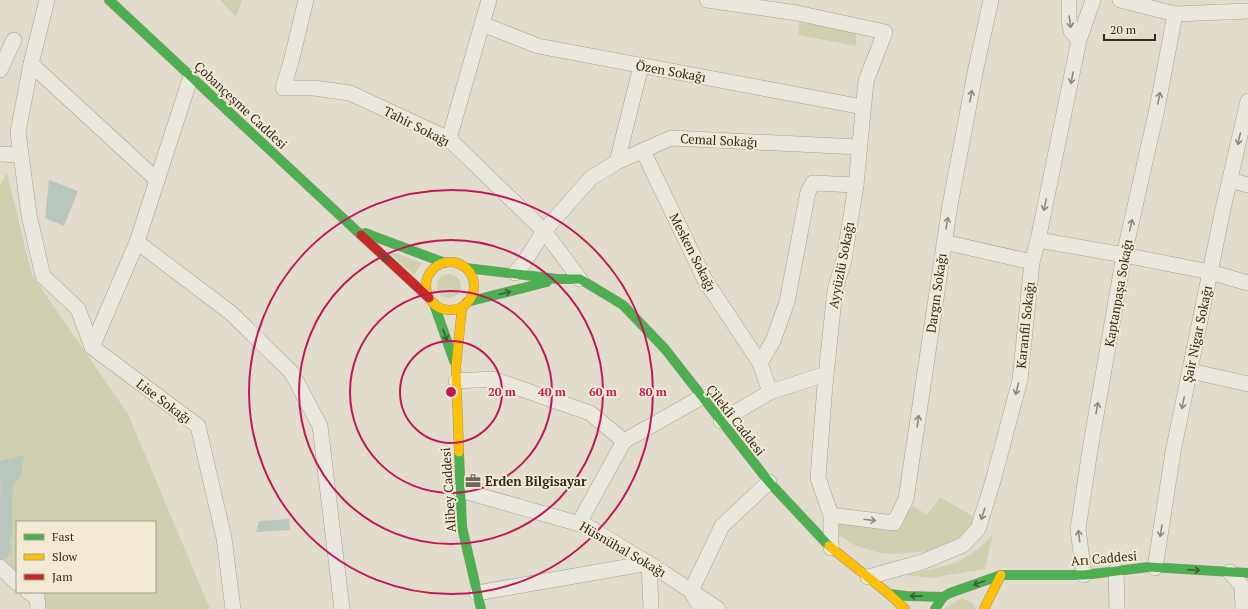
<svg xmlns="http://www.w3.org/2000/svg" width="1248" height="609" font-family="'PT Serif',serif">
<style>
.green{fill:#cfd0b0}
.water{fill:#b8c7be}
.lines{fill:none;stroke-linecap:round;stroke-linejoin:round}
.street-casing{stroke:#a7a196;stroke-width:16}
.fast-casing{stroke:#979185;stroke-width:10}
.slow-casing{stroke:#979185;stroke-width:10}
.jam-casing{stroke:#979185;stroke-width:10}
.street{stroke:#eae7de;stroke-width:15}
.fast{stroke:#4caf50;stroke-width:9}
.slow{stroke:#ffc107;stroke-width:9}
.jam{stroke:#c62828;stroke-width:9}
.oneway{stroke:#8f887e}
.oneway2{stroke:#3e5f33}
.ring{fill:none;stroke:#c2185b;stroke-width:2}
.labels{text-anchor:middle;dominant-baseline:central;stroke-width:4;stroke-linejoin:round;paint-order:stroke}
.street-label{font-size:13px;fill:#342a1f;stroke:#f2ead3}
.poi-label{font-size:13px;font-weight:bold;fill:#342a1f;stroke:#f2ead3;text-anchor:start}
.centre{fill:#c2185b;stroke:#f2ead3;stroke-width:2}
.ring-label{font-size:12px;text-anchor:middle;font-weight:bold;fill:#c2185b;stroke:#f2ead3;stroke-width:4;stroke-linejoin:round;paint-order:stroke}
</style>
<rect width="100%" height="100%" fill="#e2dccc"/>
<g class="green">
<path d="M220,0H242L236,17L221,1Z"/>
<path d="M800,16L856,31V46L798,35Z"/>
<path d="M7,173L32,275L128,414L210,609H48L28,592H155V522H17V583L0,569V186Z"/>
<path d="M387,250L422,263L414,275Z"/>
<circle cx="449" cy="286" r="12"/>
<path d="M940,497L974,517L970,530L949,545L927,551L899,554L880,553L856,546L834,532L837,520L890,527L891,530L913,506L927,515Z"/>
<path d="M993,534L985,569L930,578L906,575C926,570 950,567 968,556C978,550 986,542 993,534Z"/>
<path d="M962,598L972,603L976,609H943Z"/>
</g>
<g class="water">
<path d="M49,180L78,191L64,226L45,218Z"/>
<path d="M24,455C22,466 24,477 14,484C13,490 12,497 12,503C11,517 16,529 9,542C15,553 10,556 0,560V503L1,486L0,480V461Z"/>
<path d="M289,519L290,530L256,532L259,521Z"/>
</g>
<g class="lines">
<defs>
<g id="street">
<path d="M47,0L31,64L18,132L29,215L43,276L78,309L92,347"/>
<path d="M306,0L291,62L283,88H314L350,93L449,139L544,231L580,279"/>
<path d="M707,0L797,13L885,32L866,81L856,185L844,260L835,290L825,385L818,478L831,515V548"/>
<path d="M1069,0V19L1071,31L1079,40"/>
<path d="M1120,0L1175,14L1248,11"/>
<path d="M482,24L538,46L863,107"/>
<path d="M31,64L157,180"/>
<path d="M0,70L14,40"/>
<path d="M191,76L137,242L231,313L292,373L320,426L342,609"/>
<path d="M449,139L489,0"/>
<path d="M643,151L705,280L760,363L770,392"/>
<path d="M0,154L21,155"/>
<path d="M617,162L641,66"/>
<path d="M1230,180L1248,185"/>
<path d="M1038,240L1124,255L1210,272L1248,283"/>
<path d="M137,242L92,347L198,426L224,538L233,609"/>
<path d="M944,242L1032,262"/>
<path d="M515,273L523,264L544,231L591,178L617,162L671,138L859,147"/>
<path d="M760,363L773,341L787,302L808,192L813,183L856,185"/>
<path d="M1190,371L1248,384"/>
<path d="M456,381L493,379L590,413L624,441L702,397"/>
<path d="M721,421L770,392L826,374"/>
<path d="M460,490L587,526L664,573L718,609"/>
<path d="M831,515L894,523L906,499L950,205L976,68L991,0"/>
<path d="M579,523L624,441"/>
<path d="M0,567L17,583"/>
<path d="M1155,568L1173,452L1223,209L1248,101"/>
<path d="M1116,571L1117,609"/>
<path d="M1230,572L1242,586L1243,609"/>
<path d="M1084,575L1078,529L1090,450L1124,255L1157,109L1175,14"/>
<path d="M868,577L922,562L963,545L978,529L993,481L1020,380L1032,262L1038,240L1079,40L1093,0"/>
<path d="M28,592L37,597L38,609"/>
<path d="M477,593L649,563L651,609"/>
<path d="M700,609V607L691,591L722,526L769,482"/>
</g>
<g id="fast">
<path d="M109,0L361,235"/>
<path d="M365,233L445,263"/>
<path d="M466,268L557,279H580L623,305L665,349L769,482L829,546"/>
<path d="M467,302L547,282"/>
<path d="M434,304L454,361"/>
<path d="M459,452L462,527L481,609"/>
<path d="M889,594L907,596L943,597"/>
<path d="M935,609L943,597L950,593L1001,575H1084L1149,567L1248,573"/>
</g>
<g id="slow">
<circle cx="450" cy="286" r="24"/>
<path d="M459,452L456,367L462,307"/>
<path d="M829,546L889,594L905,609"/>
<path d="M984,609L1001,575"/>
</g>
<path id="jam" d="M361,235L429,298"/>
</defs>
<use href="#street" class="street-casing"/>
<use href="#fast" class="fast-casing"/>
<use href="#slow" class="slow-casing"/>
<use href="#jam" class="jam-casing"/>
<use href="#street" class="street"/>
<use href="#fast" class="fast"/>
<use href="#slow" class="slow"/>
<use href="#jam" class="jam"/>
</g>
<defs><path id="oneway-shaft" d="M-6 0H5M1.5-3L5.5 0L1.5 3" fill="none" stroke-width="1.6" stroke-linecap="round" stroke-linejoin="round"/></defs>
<g class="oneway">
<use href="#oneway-shaft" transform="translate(1070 22) rotate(82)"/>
<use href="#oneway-shaft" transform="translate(1072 78) rotate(101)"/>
<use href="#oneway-shaft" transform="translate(971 96) rotate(-79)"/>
<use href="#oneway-shaft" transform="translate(1159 98) rotate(-79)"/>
<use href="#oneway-shaft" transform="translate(1239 139) rotate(103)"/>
<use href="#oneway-shaft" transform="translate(1045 205) rotate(102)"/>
<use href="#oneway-shaft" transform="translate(947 223) rotate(-80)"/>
<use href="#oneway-shaft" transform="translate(1131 225) rotate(-77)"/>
<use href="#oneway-shaft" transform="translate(1017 389) rotate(104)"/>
<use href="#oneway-shaft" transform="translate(1183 403) rotate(101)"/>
<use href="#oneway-shaft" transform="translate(1097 408) rotate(-80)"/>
<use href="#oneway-shaft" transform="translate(918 421) rotate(-82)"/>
<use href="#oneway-shaft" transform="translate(983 514) rotate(108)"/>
<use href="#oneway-shaft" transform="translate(870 520) rotate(7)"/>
<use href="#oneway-shaft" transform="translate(1161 531) rotate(99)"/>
<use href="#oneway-shaft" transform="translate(1079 536) rotate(-97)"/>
</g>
<g class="oneway2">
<use href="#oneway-shaft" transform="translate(384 256) rotate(43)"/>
<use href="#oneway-shaft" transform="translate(505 293) rotate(-15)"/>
<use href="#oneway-shaft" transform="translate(445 335) rotate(71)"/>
<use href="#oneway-shaft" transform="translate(1194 570) rotate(3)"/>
<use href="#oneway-shaft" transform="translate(979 583) rotate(159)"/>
<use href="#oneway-shaft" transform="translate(916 596) rotate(-179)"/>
</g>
<g class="ring">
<circle cx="451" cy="392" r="51"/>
<circle cx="451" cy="392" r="101"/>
<circle cx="451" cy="392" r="152"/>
<circle cx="451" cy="392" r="202"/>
</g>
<defs>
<symbol id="office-bare" viewBox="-9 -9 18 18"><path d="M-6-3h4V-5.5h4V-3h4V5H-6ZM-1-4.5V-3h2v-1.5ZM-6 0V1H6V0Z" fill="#71685c" stroke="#f2ead3" stroke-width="2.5" paint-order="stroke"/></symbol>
</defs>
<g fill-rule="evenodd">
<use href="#office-bare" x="462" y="470" width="22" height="22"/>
</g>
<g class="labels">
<g class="street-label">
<text transform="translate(671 71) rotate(10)">Özen Sokağı</text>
<text transform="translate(241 105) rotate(43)">Çobançeşme Caddesi</text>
<text transform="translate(417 126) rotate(27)">Tahir Sokağı</text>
<text transform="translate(719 140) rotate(3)">Cemal Sokağı</text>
<text transform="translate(693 252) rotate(63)">Mesken Sokağı</text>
<text transform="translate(841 265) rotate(-79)">Ayyüzlü Sokağı</text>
<text transform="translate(936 293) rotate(-82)">Dargın Sokağı</text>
<text transform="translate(1118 293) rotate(-80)">Kaptanpaşa Sokağı</text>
<text transform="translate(1025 325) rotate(-84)">Karanfil Sokağı</text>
<text transform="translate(1197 334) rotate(-78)">Şair Nigar Sokağı</text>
<text transform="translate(164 401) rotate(37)">Lise Sokağı</text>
<text transform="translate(736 420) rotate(52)">Çilekli Caddesi</text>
<text transform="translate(448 490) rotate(-94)">Alibey Caddesi</text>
<text transform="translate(623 549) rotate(30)">Hüsnühal Sokağı</text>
<text transform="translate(1104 558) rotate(-5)">Arı Caddesi</text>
</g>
<g class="poi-label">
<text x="485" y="481">Erden Bilgisayar</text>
</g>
</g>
<circle cx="451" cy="392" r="6" class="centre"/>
<g class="ring-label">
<text x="502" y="396">20 m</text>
<text x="552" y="396">40 m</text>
<text x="603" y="396">60 m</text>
<text x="653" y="396">80 m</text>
</g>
<rect x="16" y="521" width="140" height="72" fill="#f2ead3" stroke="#a69d8b"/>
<rect x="24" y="534" width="20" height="6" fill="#4caf50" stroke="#a69d8b"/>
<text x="52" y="541" font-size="12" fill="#342a1f">Fast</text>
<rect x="24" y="554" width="20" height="6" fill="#ffc107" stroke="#a69d8b"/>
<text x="52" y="561" font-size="12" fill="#342a1f">Slow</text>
<rect x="24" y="574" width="20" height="6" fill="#c62828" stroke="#a69d8b"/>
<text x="52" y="581" font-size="12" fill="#342a1f">Jam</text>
<path d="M1104 34v6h51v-6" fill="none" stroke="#342a1f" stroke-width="2"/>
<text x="1110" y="34" font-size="12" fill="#342a1f" stroke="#f2ead3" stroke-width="3" paint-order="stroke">20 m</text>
</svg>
